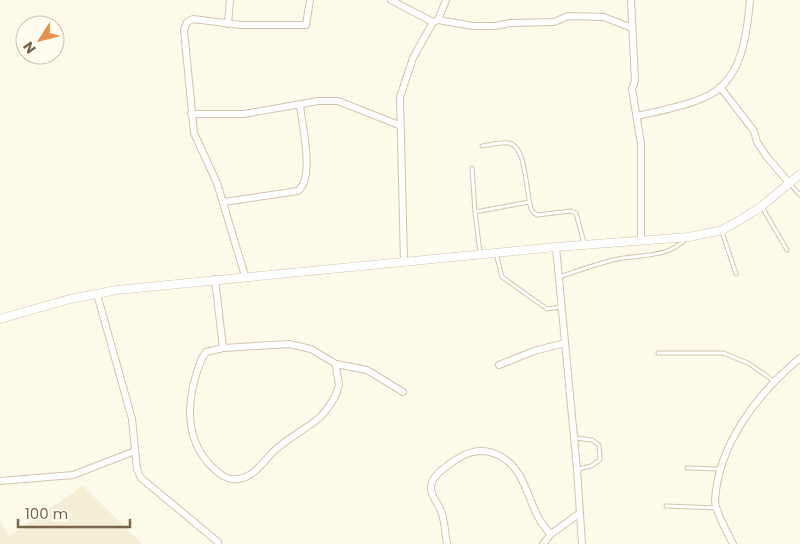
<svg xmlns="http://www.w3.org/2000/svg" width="800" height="544" font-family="Poppins,sans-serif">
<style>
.residential{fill:#f5eed7}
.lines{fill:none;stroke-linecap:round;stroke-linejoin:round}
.service-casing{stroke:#d0c4ae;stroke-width:5}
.minor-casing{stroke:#d0c4ae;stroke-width:8}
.tertiary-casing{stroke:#d0c4ae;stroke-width:9}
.service{stroke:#fff;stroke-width:3}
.minor{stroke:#fff;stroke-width:6}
.tertiary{stroke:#fff;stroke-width:8}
</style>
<rect width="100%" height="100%" fill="#fdfae9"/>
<path class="residential" d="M83,486L142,544H0V521L9,536Z"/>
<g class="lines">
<defs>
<g id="service">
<path d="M482,146C490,145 501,142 509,143C528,147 525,196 532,211L537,215L571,211L576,213L584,243"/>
<path d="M472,168L475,212"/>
<path d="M790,184L800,195"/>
<path d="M762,207L787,250"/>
<path d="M722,232L736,274"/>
<path d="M480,253L475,212L529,202"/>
<path d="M496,253L502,277L547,309L561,307"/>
<path d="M559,277C578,271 598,263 618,259C643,254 667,258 686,239"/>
<path d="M658,353H723L748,363L774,381"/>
<path d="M574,438L592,440L599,445L600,460L591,466L578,469"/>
<path d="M687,468L721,469"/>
<path d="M666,506L716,508"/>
</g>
<g id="minor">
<path d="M391,0L433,22"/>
<path d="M631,0L635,81L632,89L641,144V239"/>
<path d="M438,20L473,26H495L510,23L554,22L568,16L604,17L632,28"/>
<path d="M228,24L230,0"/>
<path d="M720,87L754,131L757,142L767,157L790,184"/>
<path d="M191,114H244L318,101H338L399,125"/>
<path d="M637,116C658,111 683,107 703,98C742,83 747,35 750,0"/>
<path d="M224,202L298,191C315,177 302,126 300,105"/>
<path d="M556,247L577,469L582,544"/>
<path d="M404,262L400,97L413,58L433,22L438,20L446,0"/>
<path d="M245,276L217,183L194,133L184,30L187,22L193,19L241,25H306L310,0"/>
<path d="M215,279L223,348L289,344L311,349L336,364L367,370L403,392"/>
<path d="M97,294L132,419L137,469L141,478L218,542"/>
<path d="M223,348L206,352L202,358C187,395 182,437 212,467C219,474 229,481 238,479C253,478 264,461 273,452C287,438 305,430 319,418C325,413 329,406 333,400C344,379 336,382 336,364"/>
<path d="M499,365L534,351L565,343"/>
<path d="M0,481L73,475L135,451"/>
<path d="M447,544C445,534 445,523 442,514C440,506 434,500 432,493C426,478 447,466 457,459C468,452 481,449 493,453C531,466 525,511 551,534"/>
<path d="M543,544L551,534L580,513"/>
<path d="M733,544C728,534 715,511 715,501C718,444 758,393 800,358"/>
</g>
<path id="tertiary" d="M0,319L70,299L117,290L556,247L689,237L722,230L740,220L762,206L800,174"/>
</defs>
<use href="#service" class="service-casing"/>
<use href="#minor" class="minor-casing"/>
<use href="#tertiary" class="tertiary-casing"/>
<use href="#service" class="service"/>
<use href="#minor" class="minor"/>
<use href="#tertiary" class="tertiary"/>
</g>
<g transform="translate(40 40) rotate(234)"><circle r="24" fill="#fffcf0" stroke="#c9c0ae"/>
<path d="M0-4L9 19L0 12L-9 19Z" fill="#e8914d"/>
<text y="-8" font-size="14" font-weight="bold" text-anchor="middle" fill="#79654c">N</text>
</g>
<path d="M18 519v8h112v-8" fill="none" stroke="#79654c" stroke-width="2.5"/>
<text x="25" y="519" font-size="15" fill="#79654c" stroke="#fffcf0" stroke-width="4" paint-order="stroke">100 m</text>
</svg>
